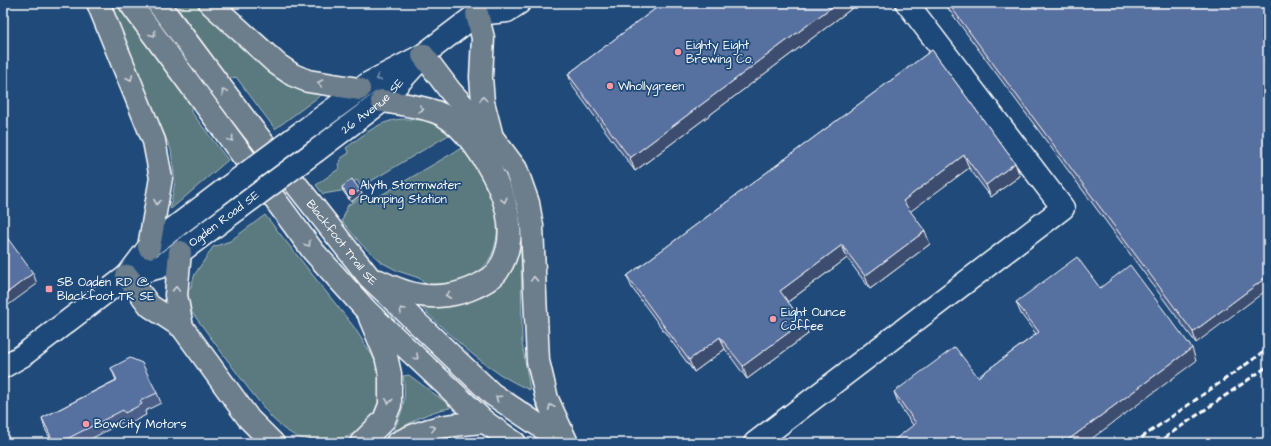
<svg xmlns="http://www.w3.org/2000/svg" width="1271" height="446" font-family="'Architects Daughter',sans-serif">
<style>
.green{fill:#5a7a7f;stroke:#acbcbf}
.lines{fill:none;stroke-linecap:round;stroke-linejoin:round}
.minor-casing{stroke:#fff;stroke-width:25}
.major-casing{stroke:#fff;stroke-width:25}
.minor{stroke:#1f4a7a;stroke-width:22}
.major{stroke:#6c7d8c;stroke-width:22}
.rail{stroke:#fff;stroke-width:3;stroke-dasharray:6 3;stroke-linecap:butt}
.minor-bridge-casing{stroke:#fff;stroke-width:25;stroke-linecap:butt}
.minor-bridge{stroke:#1f4a7a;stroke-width:22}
.wall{fill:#4b5f89;stroke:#fff}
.shaded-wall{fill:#3d4e6f;stroke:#fff}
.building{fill:#576f9f;stroke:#fff}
.oneway{stroke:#ccd2d7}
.oneway2{stroke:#7992af}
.poi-dot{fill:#ff9aa2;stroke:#1f4a7a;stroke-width:1.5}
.labels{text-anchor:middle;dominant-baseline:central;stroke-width:3.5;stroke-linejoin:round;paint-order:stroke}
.poi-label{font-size:12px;fill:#fff;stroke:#1f4a7a;text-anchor:start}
.street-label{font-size:12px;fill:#fff;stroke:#1f4a7a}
</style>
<rect width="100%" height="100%" fill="#1f4a7a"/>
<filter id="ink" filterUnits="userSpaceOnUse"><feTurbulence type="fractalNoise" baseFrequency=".025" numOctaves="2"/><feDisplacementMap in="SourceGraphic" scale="8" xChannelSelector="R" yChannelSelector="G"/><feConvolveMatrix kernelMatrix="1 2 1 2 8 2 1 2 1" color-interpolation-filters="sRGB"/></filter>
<g filter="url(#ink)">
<g class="green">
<path d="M109,3H117L194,106L190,110L228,160L171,209L170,208L175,182L171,150Z"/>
<path d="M174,3H195L246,48L307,92L321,95L275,129L236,77L229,79Z"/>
<path d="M419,115L428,118L452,133L361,187L357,180L341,191L323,194L316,185L340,168L338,164L341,161L340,159L349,153L346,148C371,129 386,115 419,120Z"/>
<path d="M463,147C471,158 480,170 487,182C503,213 504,263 467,279C454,285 440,284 425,284L419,278L398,271L381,262L362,245L342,221L348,205L366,195L371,201Z"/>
<path d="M265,215L354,327L372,355L384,381V394L372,419L364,428L347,437L318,442L297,437L284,429L272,418L248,388L191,311L187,290L190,289L195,274L213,247L230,241Z"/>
<path d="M515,249L521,250L522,343L530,390C487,372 452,337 419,305H447Z"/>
<path d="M409,375L448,404L450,408C429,411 412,421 394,433L393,431C403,413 407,397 403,376Z"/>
</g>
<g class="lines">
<defs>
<g id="minor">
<path d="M477,14L507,11L519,3"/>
<path d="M302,132L369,83L423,55L477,14L483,3"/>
<path id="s1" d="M316,151L382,101L416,64"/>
<path d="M127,276L160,267L238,209"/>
<path d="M3,367L22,356L127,276L149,247L224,190"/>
<path d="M755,443L1063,208L907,3"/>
</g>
<g id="major">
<path d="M98,3L154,141L161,178L149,247"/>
<path d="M130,3L313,251L367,311L485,422L515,443"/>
<path id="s2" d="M158,3L250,126L369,277L492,394L565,443"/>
<path d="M210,3L277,64L293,75L308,81L359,89"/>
<path d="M477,14L483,38L481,77L483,102L491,133"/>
<path d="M423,55L451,92L492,137L516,169L528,203L532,226L538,361L547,399L567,443"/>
<path d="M180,252L176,295L182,327"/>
<path d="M127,276L150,306L182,327L249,419L273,443"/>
<path d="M379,281C392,287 405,293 419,295C437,298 458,295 475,287C483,283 495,277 499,269C523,232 501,185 480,153C469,137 455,119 436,112C420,106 400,104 382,101"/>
<path d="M361,443L384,420L390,405V374L386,356L370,318"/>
<path d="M397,443C431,426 448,425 485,422"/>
</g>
</defs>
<use href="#minor" class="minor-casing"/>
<use href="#major" class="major-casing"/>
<use href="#minor" class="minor"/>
<use href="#major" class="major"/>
<g class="rail">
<path d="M1134,443L1268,349"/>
<path d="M1157,443L1268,366"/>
</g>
<defs>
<g id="minor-bridge">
<path d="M224,190L302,132"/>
<path d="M238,209L316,151"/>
</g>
</defs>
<use href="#minor-bridge" class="minor-bridge-casing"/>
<use href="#minor-bridge" class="minor-bridge"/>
</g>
<g class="wall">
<path d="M663,3H859L635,171L573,87L568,74Z"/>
<path d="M944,3H1268L1196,343Z"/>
<path d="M932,50L1015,163L1020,176L991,197L969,168L910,211L930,244L870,289L847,258L788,302L803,322L808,334L747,379L725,349L694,372L632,288L627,276Z"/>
<path d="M342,187L360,190L362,194L351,202L343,191Z"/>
<path d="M1100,288L1196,361L913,425L899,405L894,392L978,377L1036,334L1021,314L1016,302Z"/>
<path d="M111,368L157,393L161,403L145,411L146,415L129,424L127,420L83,443H53L45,429L42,418L116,380Z"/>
</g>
<g class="shaded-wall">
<path d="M837,3H859L635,171L630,158Z"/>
<path d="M964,155L969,168L907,214L903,201Z"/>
<path d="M1015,163L1020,176L991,197L986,185Z"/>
<path d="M360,190L362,194L351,202L349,198Z"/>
<path d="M925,231L930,244L870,289L865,276Z"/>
<path d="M842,245L847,258L785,304L780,291Z"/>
<path d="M33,273L37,284L3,309V296Z"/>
<path d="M1268,276V289L1196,343L1193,332Z"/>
<path d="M803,322L808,334L747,379L743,366Z"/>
<path d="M720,337L725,349L694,372L689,360Z"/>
<path d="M1192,348L1196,361L1086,443H1064Z"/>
</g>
<g class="building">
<path d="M663,3H837L630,158L568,74Z"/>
<path d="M948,3H1268V276L1193,332Z"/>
<path d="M932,50L1015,163L986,185L964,155L903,201L925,231L865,276L842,245L780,291L803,322L743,366L720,337L689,360L627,276Z"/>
<path d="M352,179L360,190L349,198L342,187Z"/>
<path d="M3,232L33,273L3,296Z"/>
<path d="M1077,257L1100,288L1130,265L1192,348L1064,443H890L916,423L894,392L955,347L978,377L1039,332L1016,302Z"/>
<path d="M130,358L142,363L157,393L140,401L142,404L125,413L123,410L59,443H54L42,418L117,380L111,368Z"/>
<path d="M834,438L838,443H826Z"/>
</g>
<defs><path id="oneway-chevron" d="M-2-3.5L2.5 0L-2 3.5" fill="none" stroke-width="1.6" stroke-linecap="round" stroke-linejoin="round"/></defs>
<g class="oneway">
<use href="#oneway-chevron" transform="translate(153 34) rotate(54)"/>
<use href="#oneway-chevron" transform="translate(130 78) rotate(67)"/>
<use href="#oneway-chevron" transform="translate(320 83) rotate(-169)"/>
<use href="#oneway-chevron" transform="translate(224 92) rotate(-127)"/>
<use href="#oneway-chevron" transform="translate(483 99) rotate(-97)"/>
<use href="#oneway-chevron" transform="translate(421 109) rotate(12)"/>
<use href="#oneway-chevron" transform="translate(231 139) rotate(54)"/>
<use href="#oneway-chevron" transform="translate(504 200) rotate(76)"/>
<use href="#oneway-chevron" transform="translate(157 202) rotate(99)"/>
<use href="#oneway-chevron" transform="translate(308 244) rotate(54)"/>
<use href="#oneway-chevron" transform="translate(534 279) rotate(-92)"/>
<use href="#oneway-chevron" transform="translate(176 289) rotate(-88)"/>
<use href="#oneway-chevron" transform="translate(448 295) rotate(173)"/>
<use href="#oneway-chevron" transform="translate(402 310) rotate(-135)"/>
<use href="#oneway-chevron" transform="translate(416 357) rotate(43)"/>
<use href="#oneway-chevron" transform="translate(498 398) rotate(-146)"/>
<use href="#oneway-chevron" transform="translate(389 401) rotate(96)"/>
<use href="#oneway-chevron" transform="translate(551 407) rotate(-114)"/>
<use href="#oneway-chevron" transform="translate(433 428) rotate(-14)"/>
</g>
<use class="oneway2" href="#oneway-chevron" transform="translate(378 78) rotate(153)"/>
</g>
<g class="poi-dot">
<circle cx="678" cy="52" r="4"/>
<circle cx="610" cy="86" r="4"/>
<circle cx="352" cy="192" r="4"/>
<rect x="45" y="285" width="8" height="8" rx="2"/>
<circle cx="773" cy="319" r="4"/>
<circle cx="86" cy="424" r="4"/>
</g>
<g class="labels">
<g class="poi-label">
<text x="686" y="45">Eighty Eight<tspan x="686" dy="14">Brewing Co.</tspan></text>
<text x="618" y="86">Whollygreen</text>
<text x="360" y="185">Alyth Stormwater<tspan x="360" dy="14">Pumping Station</tspan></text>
<text x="57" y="282">SB Ogden RD @<tspan x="57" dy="14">Blackfoot TR SE</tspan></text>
<text x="781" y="312">Eight Ounce<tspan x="781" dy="14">Coffee</tspan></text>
<text x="94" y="424">BowCity Motors</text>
</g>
<g class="street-label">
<text stroke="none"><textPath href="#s1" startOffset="72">26 Avenue SE</textPath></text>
<text transform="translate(224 219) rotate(-37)">Ogden Road SE</text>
<text stroke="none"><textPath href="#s2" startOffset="302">Blackfoot Trail SE</textPath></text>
</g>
</g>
<rect width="1271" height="446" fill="none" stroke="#1f4a7a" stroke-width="16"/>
<rect x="8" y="8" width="1255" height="430" fill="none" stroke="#fff" stroke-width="1.5" filter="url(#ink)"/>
</svg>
